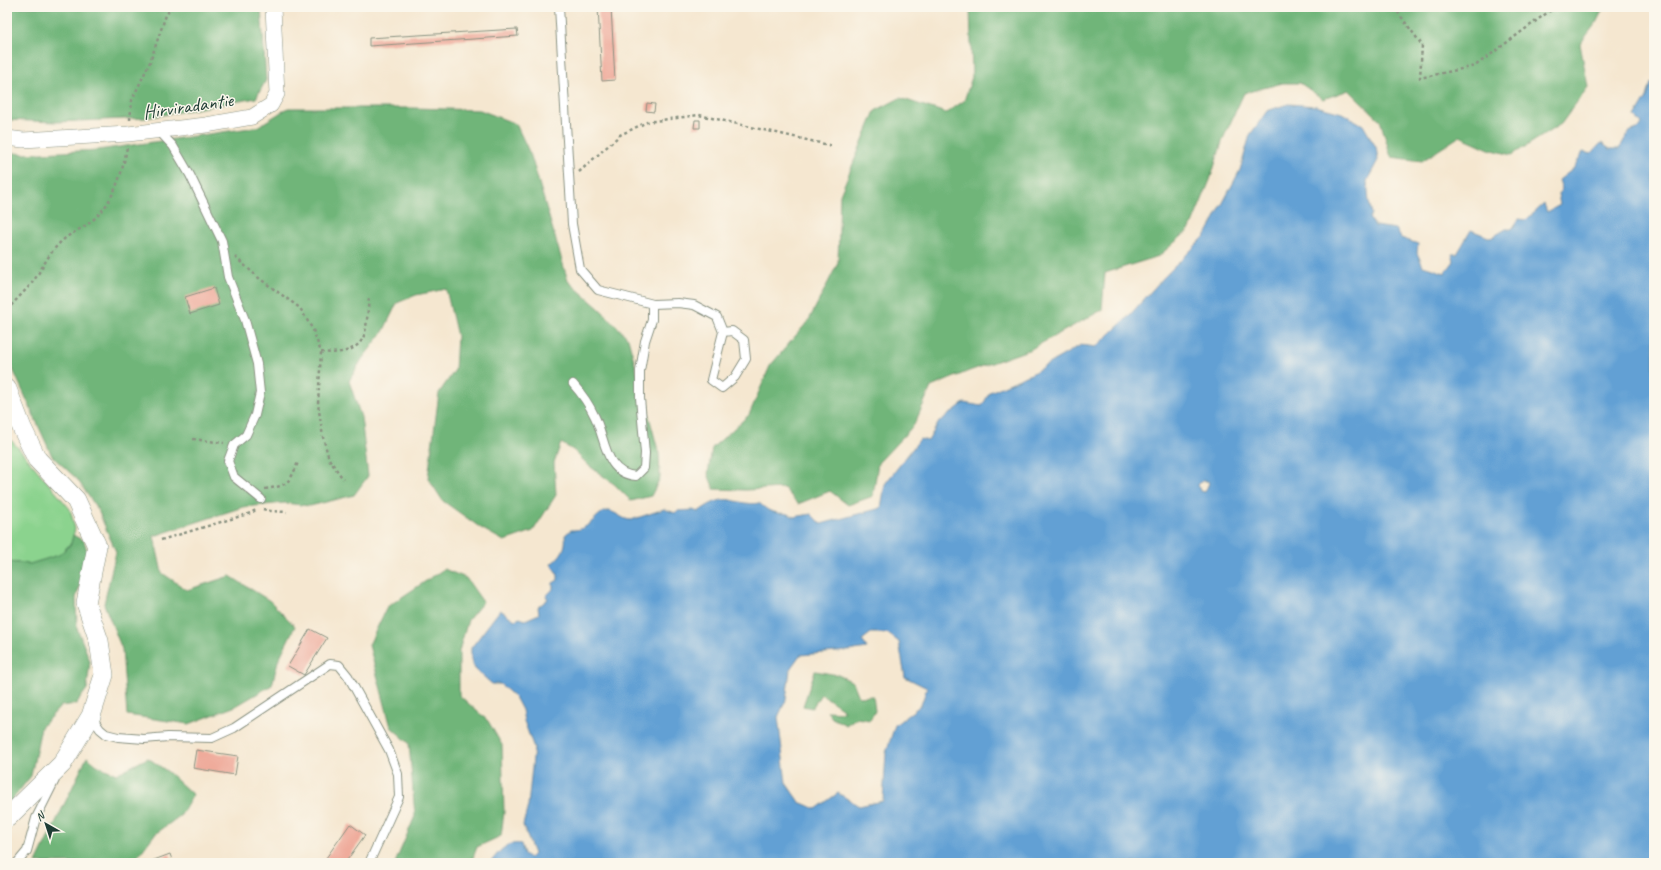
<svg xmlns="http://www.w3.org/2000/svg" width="1661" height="870" font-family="Caveat,sans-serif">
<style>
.green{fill:#8bd38e;stroke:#558861}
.forest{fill:#70b579;stroke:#487956}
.water{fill:#62a0d4;stroke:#406e84;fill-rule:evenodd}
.building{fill:#efab9b}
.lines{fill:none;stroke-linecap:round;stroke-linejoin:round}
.service-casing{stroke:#8a9282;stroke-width:10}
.minor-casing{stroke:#8a9282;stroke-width:16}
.tertiary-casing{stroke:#8a9282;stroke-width:20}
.path{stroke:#8a9282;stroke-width:2.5;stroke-dasharray:3 3;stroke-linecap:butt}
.service{stroke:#fff;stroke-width:8}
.minor{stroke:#fff;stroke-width:15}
.tertiary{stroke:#fff;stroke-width:19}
.labels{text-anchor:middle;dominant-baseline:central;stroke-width:3;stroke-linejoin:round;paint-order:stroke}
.street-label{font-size:20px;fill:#1f3d34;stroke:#fbf7ec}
</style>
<rect width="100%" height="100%" fill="#fbf7ec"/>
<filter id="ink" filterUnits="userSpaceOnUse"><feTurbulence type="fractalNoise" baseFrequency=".025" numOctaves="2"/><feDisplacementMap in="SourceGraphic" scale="8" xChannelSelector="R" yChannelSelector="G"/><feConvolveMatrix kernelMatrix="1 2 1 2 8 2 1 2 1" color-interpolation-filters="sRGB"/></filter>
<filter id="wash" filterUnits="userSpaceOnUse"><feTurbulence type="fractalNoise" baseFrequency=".012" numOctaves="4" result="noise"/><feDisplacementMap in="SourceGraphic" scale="16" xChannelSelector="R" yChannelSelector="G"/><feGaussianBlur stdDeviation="0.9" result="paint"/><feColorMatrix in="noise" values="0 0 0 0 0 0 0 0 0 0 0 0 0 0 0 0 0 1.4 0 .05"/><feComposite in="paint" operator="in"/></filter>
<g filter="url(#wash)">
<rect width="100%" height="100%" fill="#f5e7d0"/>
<path class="green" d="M7,436L21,451L70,509L75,529L71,543L59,555L30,564L7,562Z"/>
<g class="forest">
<path d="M7,7H261L266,80L256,98L146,118L56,122L7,120Z"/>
<path d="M970,7H1604L1596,23L1580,44L1588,87L1561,124L1512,155L1489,149L1460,136L1422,161L1391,157L1380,120L1349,90L1323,99L1300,83H1283L1244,93L1223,139L1210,180L1190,229L1159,256L1105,273L1102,310L1031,349L969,371L931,387L914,425L878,463L873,496L848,505L830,491L798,504L784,488L745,490L714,489L708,474L712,448L749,415L770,366L809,320L838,263L840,195L875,111L900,98L946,113L964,101L972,77Z"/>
<path d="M288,108H413L480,110L516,124L531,156L568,281L601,310L628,338L659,454L660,478L651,496L631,501L614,484L588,465L573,450L561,443L554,463L556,495L533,531L504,541L481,528L443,501L428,478L439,393L455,370L457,336L446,289L416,295L397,303L383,332L362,359L349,381L361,417L368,476L354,495L310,506L285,503L243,507L154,536L162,573L187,590L230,576L270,601L295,626L278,661L272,685L236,706L189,724L127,715L122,649L104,604L116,552L98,510L77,479L52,456L7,356V152L23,154L98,150L257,127Z"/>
<path d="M73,535L84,541L89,557L76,598L77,628L90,661L87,689L76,704L61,706L41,727L31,776L7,806V562L30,564L59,555L71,544Z"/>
<path d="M444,569L466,578L483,602L468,620L459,651V695L488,721L502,745L504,812L501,836L477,847L471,863H395L415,816L409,743L391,727L369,645L387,607Z"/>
<path d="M815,671L838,675L853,682L859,697L873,696L875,711L870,720L856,718L846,725L832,718L827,711L844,712L842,708L821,694L812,708L803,706Z"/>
<path d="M87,757L97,765L116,774L148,758L168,772L193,795L181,815L154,835L139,855L129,863H36Z"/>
</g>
<path class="water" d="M1654,82V863H490C498,853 506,841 521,844L524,854L530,858L534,854L523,825L528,806L534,748L524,721L522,710L515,697L500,684H492L475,669L471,660V648L500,610L515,620L520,618L525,620L539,614L538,607L548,599L546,596L553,589V583L558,580V575L551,564C561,556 567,548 565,535L571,530C591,531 596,512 607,511C616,511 622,520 631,520L664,509L675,513L677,511L693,510L698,512C708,505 718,498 731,500C741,502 749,505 759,503C764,507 768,511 774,512C783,515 785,511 794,517L811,514L821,524L881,508L885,484L920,439L928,441L939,422L964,403L982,406L990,392L1031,374L1081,345L1096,347L1126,319L1164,277L1206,235L1240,170L1250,135L1267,111L1288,104L1316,106L1342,113L1363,125L1376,147L1378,160L1367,181L1369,202L1372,214L1369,218L1375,226L1396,229L1401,238L1418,244L1417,253L1423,266L1445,273L1454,261L1452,254H1457L1471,230L1491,238L1506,229H1512L1519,219L1526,220L1544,204L1547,212L1560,205L1558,194L1562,189L1559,180L1573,169L1583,152L1591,154L1601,143L1610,149H1619L1629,132L1640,128L1642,123L1635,117L1647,97L1651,83ZM1202,481H1208L1209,483L1205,492L1200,491L1198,485ZM871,633H887L899,642L905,677L927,688L921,705L895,725L886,753L883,801L859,806L838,793L816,809L799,802L786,783L778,717L786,700L790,669L800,655L848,651L867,648L862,640Z"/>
<g id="blocks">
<g class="building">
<path d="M598,7H611L615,80L602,81Z"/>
<path d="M517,29L518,36L369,46V38Z"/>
<path d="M647,103L655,104L654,112L646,111Z"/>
<path d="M695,120H700V128H694Z"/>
<path d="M214,288L219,305L190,314L185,297Z"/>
<path d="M310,629L327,638L304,675L288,666Z"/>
<path d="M196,750L238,756L235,775L193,768Z"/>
<path d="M350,824L365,835L345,863H333L326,858Z"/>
<path d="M170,854L173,863H146Z"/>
</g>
</g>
</g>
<g filter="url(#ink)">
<use href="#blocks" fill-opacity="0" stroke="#8a9282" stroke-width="1"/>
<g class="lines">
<defs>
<g id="service">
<path d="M559,7L572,224L580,269L598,290L653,304L652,307V320L645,341L640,371V398L645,453L644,468L636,476C605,474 606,440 595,417C589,404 582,394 573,384"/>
<path d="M159,131L173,146L190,175L222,241L228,277L245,320L257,364L260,393L255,415L246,435L234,445L228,461L234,477L261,499"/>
<path d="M653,304L678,303L694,305L717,317L723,332L711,380L722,388L735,377L746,359L744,340L732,331L723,332"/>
<path d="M91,716L100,729L106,734L118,737L144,739L168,737L212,738L234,728L330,664L339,665L348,676L389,750L398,774L399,797L369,863"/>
<path d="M17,863L27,851L36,818L55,780"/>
</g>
<path id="minor" d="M7,138L23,140L128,134L206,125L252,117L271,105L277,94L273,7"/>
<path id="tertiary" d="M7,389L22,428L37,459L76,500L97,546L86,603L99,641L104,675L91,716L62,764L7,818"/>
</defs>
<use href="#service" class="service-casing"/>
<use href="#minor" class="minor-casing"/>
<use href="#tertiary" class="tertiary-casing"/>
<g class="path">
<path d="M1394,7L1422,45L1420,78L1475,66L1555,7"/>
<path d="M130,120L132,100L150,62L166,15L172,7"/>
<path d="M579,172L620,135L647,122L699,115L833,146"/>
<path d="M235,257L260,279L300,308L313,330L321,352L318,404L323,437L329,459L343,479"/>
<path d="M7,310C15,301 24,292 32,283C41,271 47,256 58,245C68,233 84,229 95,218C114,201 123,171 127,147"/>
<path d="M321,352C335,354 355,353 363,338C367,331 368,306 369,297"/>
<path d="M193,439L224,443"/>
<path d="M265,489C287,486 290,483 298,462"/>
<path d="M263,509L270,511L287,512"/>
<path d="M161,540L251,513L257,509"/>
</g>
<use href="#service" class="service"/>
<use href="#minor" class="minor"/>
<use href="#tertiary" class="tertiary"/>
</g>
</g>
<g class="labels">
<g class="street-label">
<text transform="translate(188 106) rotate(-8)">Hirviradantie</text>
</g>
</g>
<rect width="1661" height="870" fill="none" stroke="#fbf7ec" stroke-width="24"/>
<g transform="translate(46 824) rotate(321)" stroke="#fbf7ec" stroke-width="3" paint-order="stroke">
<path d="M0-3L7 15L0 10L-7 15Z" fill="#1f3d34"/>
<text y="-6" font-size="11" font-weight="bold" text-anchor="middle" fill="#1f3d34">N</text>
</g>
</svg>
